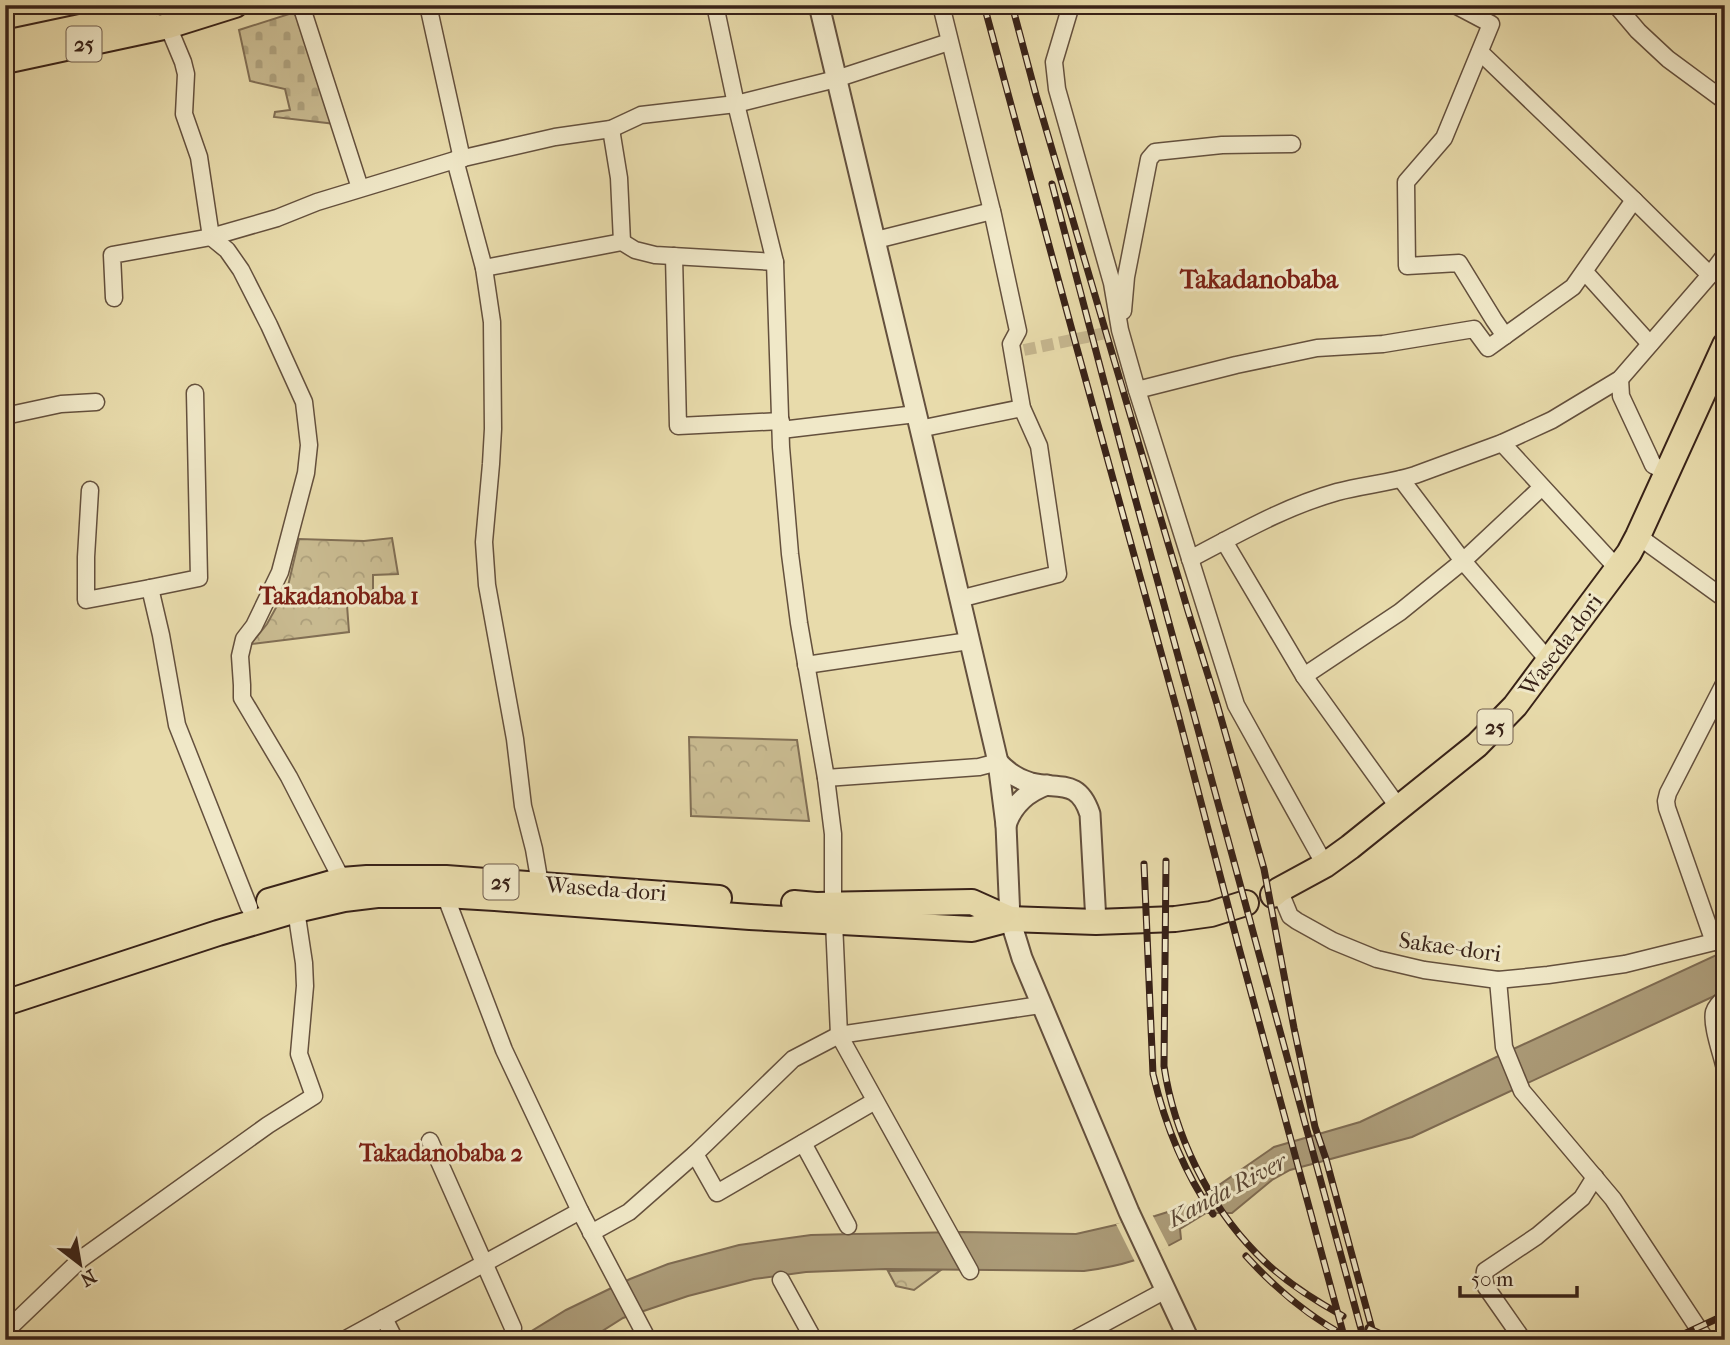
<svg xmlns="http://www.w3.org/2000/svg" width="1730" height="1345" font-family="'IM FELL French Canon',serif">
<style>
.forest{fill:url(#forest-crowns);stroke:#816f55;stroke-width:2}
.cemetery{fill:url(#cemetery-stones);stroke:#816f55;stroke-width:2}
.water{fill:#ac9c79;stroke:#7e6b52;stroke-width:2}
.pier{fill:#e8dbab}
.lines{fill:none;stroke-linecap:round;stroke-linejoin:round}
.pedestrian-tunnel{stroke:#c5b68e;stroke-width:12;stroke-dasharray:12 6;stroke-linecap:butt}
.minor-casing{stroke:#64503d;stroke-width:19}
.tertiary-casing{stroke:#64503d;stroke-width:23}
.primary-casing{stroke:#382218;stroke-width:28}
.minor{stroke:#f0e8c8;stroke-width:16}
.tertiary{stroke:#f0e8c8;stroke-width:19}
.primary{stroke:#e8dbab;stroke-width:24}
.rail-casing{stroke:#382218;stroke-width:7}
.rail{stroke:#f0e8c8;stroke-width:4.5;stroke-dasharray:13;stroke-linecap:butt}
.labels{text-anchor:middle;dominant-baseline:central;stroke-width:6;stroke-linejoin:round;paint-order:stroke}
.shield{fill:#f0e8c8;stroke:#6f5d4d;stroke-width:2}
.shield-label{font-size:21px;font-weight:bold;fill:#382218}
.street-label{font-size:23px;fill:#382218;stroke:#f0e8c8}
.neighbourhood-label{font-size:24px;font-weight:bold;fill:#7a1f14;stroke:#f0e8c8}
.water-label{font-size:24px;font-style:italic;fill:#5b4735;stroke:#f0e8c8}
.quarter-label{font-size:26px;font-weight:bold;fill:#7a1f14;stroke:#f0e8c8}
</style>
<defs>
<pattern id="forest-crowns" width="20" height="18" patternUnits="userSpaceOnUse" patternTransform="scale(1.75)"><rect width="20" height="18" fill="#cabc92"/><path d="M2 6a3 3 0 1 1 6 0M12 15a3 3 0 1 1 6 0" fill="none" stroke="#aea17d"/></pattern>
<pattern id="cemetery-stones" width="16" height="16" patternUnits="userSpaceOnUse" patternTransform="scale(1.75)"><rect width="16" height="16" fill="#cabc92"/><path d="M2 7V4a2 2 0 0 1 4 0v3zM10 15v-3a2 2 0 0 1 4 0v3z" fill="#aea17d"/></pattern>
</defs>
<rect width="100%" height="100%" fill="#e8dbab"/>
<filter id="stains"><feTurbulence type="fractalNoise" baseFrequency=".00286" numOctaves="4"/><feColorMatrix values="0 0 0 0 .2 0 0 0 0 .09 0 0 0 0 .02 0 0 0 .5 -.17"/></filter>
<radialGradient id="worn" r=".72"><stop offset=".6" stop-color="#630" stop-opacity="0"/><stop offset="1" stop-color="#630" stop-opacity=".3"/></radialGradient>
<g class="forest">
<path d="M392,538L398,574L373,575V599L347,605L349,632L251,644L267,624L288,586L299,539L364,541Z"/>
<path d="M689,737L797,740L809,821L691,816Z"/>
<path d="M941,1270L914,1290L896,1286L888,1271Z"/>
</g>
<path class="cemetery" d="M292,13L299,17L336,124L274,117L275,112L290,110L285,89L250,81L239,30Z"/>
<path class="water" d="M1725,951V991L1412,1137L1290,1170L1272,1180L1232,1213H1206L1180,1229L1181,1239C1147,1258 1123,1266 1084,1271L885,1269L806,1272L754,1279L688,1296L623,1318L588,1340H517L566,1310L630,1279L668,1264L739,1245L811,1235L854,1234L962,1232L1076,1234L1155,1216L1190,1205L1274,1147L1360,1122L1507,1052Z"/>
<path class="pier" d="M1152,1214L1169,1247L1135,1262L1116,1224Z"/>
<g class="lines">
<path class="pedestrian-tunnel" d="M1024,350L1120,330"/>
<defs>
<g id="minor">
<path d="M301,5L360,188"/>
<path d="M428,5L462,159"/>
<path d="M715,5L736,104L775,262L781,447L790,554L799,623L826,778L833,834V904"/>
<path d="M941,5L993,215L1018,331L1011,344L1022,408L1039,446L1058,574L959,599"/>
<path d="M1071,5L1054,62L1057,89L1112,283L1120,330L1137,390L1236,705L1325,865"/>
<path d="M1455,5L1491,24L1444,138L1406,182L1407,266L1459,263L1494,320L1505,336"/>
<path d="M1616,5L1638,31L1668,59L1725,101"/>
<path d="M168,26L183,62L186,74L184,114L199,157L211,237L227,250L241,270L269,325L304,402L309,445L306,473L280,572L254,626L244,639L240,656L242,685V698L289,777L342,880"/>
<path d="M1480,52L1634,200L1710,275"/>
<path d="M611,129L619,178L622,242"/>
<path d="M455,160L484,268L492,322L493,429L491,464L484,542L487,585L515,739L523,806L534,849L540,884"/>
<path d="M876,240L992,211"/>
<path d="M674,256L678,426L781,421"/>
<path d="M484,268L622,242L635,250L655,255L775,262"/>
<path d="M1585,272L1650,344"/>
<path d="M114,298L112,255L211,237L277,218L317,202L455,160L555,137L611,129L641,115L736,104L836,79L949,42"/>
<path d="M1123,311L1126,277L1149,159L1155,152L1222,145L1292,144"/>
<path d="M1620,379L1621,396L1649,456L1653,465L1667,472"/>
<path d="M1137,390L1236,365L1317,348L1383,344L1474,329L1488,348L1573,287L1634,200"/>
<path d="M5,416L61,404L96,402"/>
<path d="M919,429L1022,408"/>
<path d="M781,430L916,414"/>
<path d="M1502,443L1617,568"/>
<path d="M1401,479L1463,561L1549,661"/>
<path d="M90,490L86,557V600L150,588L161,635L177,725L249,907"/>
<path d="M1638,536L1725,599"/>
<path d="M1224,541L1304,676L1399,808"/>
<path d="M1190,559C1238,534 1284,507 1337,492C1363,485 1390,483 1415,475L1502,443L1552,420L1620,379L1710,275L1725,255"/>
<path d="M150,588L199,578L195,393"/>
<path d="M806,665L969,641"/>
<path d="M1304,676L1400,612L1463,561L1542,487"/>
<path d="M826,778L979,767L998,762"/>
<path d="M446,890L445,895L504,1050L580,1211L648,1340"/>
<path d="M1283,899L1290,916L1297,921L1333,941L1377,959L1424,970L1498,980L1548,975L1625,964L1714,942L1725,936"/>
<path d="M834,922L839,1035L970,1271"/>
<path d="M1714,942L1667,808L1666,801L1668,793L1725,682"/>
<path d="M1498,980L1504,1047L1522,1091L1613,1199L1706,1340"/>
<path d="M1725,998C1720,1002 1716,1006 1714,1012C1711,1025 1722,1055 1725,1069"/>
<path d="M430,1141L513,1328"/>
<path d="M803,1143L848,1226"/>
<path d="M695,1154L717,1193L875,1101"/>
<path d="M591,1233L629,1212L695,1154L793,1059L839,1035L1040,1005"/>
<path d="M781,1280L814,1340"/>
<path d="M384,1318L395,1340"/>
<path d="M5,1332L81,1259L268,1125L314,1096L299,1054L305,986L304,963L296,910"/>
<path d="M344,1340L580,1211"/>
<path d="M1073,1340L1166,1290"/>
<path d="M1523,1340L1486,1287L1484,1279L1485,1271L1537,1236L1582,1198L1595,1177"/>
</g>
<g id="tertiary">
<path d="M819,5C879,258 940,509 998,762L1006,825L1010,919L1022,958L1129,1212L1189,1340"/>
<path d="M998,762C1007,772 1017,779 1031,783C1059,790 1078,778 1090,814L1096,922"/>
<path d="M1006,825C1013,804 1027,792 1047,785"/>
</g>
<g id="primary">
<path d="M5,43L104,22L154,5"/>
<path d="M5,61L168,26L235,5"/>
<path d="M1273,895L1279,890L1325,865L1350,847L1477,745L1515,706L1629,553L1638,536L1725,345"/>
<path d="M269,901L342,880L367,878H446L719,898"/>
<path d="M794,903L816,905L972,902L1010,919"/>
<path d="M5,1003L218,933L296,910L344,899L377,895H445L495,898L750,917L972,929L1010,919L1096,922L1175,919L1211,914L1246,903"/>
</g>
</defs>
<use href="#minor" class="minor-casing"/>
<use href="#tertiary" class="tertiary-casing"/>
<use href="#primary" class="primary-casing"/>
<use href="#minor" class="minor"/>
<use href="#tertiary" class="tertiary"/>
<use href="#primary" class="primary"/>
<defs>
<g id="rail">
<path d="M984,5L1076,345L1178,714L1239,948L1345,1340"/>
<path d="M1012,5L1036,95L1188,611L1217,704L1264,869L1294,1028L1315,1127L1326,1159L1375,1340"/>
<path d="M1052,184L1122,450L1364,1340"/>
<path d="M1166,861L1164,1066C1174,1134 1208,1204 1256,1253C1281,1279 1312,1299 1343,1316"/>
<path d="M1144,864L1153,1074C1165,1125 1184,1172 1213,1214"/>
<path d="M1246,1256C1276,1289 1309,1317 1349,1338"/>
<path d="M1368,1328L1394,1340"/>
<path d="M1671,1340L1725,1315"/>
</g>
</defs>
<use href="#rail" class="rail-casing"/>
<use href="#rail" class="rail"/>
</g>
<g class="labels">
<g class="shield">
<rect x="66.5" y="26.5" width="35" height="35" rx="5"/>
<rect x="1477.5" y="709.5" width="35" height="35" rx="5"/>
<rect x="483.5" y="864.5" width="35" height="35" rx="5"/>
</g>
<g class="shield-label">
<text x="84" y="44">25</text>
<text x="1495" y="727">25</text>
<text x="501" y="882">25</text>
</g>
<g class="street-label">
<text transform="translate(1561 645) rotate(-53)">Waseda-dori</text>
<text transform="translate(606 889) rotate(4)">Waseda-dori</text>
<text transform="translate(1450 947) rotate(8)">Sakae-dori</text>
</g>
<g class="neighbourhood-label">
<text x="339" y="596">Takadanobaba 1</text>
<text x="441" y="1153">Takadanobaba 2</text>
</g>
<g class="water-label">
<text transform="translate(1227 1190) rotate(-28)">Kanda River</text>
</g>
<g class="quarter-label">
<text x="1259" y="279">Takadanobaba</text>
</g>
</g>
<rect width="1730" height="1345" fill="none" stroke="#e8dbab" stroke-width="28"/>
<rect x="7" y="7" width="1716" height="1331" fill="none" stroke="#382218" stroke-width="3.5"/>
<rect x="14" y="14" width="1702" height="1317" fill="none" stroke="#382218" stroke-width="2"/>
<g transform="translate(80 1264) rotate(149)" stroke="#f0e8c8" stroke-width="5" paint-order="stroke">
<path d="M0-5L12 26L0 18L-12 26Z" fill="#382218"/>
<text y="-10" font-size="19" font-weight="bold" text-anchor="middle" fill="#382218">N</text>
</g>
<path d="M1460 1286v10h117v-10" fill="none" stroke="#382218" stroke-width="3.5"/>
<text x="1471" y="1286" font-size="21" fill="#382218" stroke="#f0e8c8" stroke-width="5" paint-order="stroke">50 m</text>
<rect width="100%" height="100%" filter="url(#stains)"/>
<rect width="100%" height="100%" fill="url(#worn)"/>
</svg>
